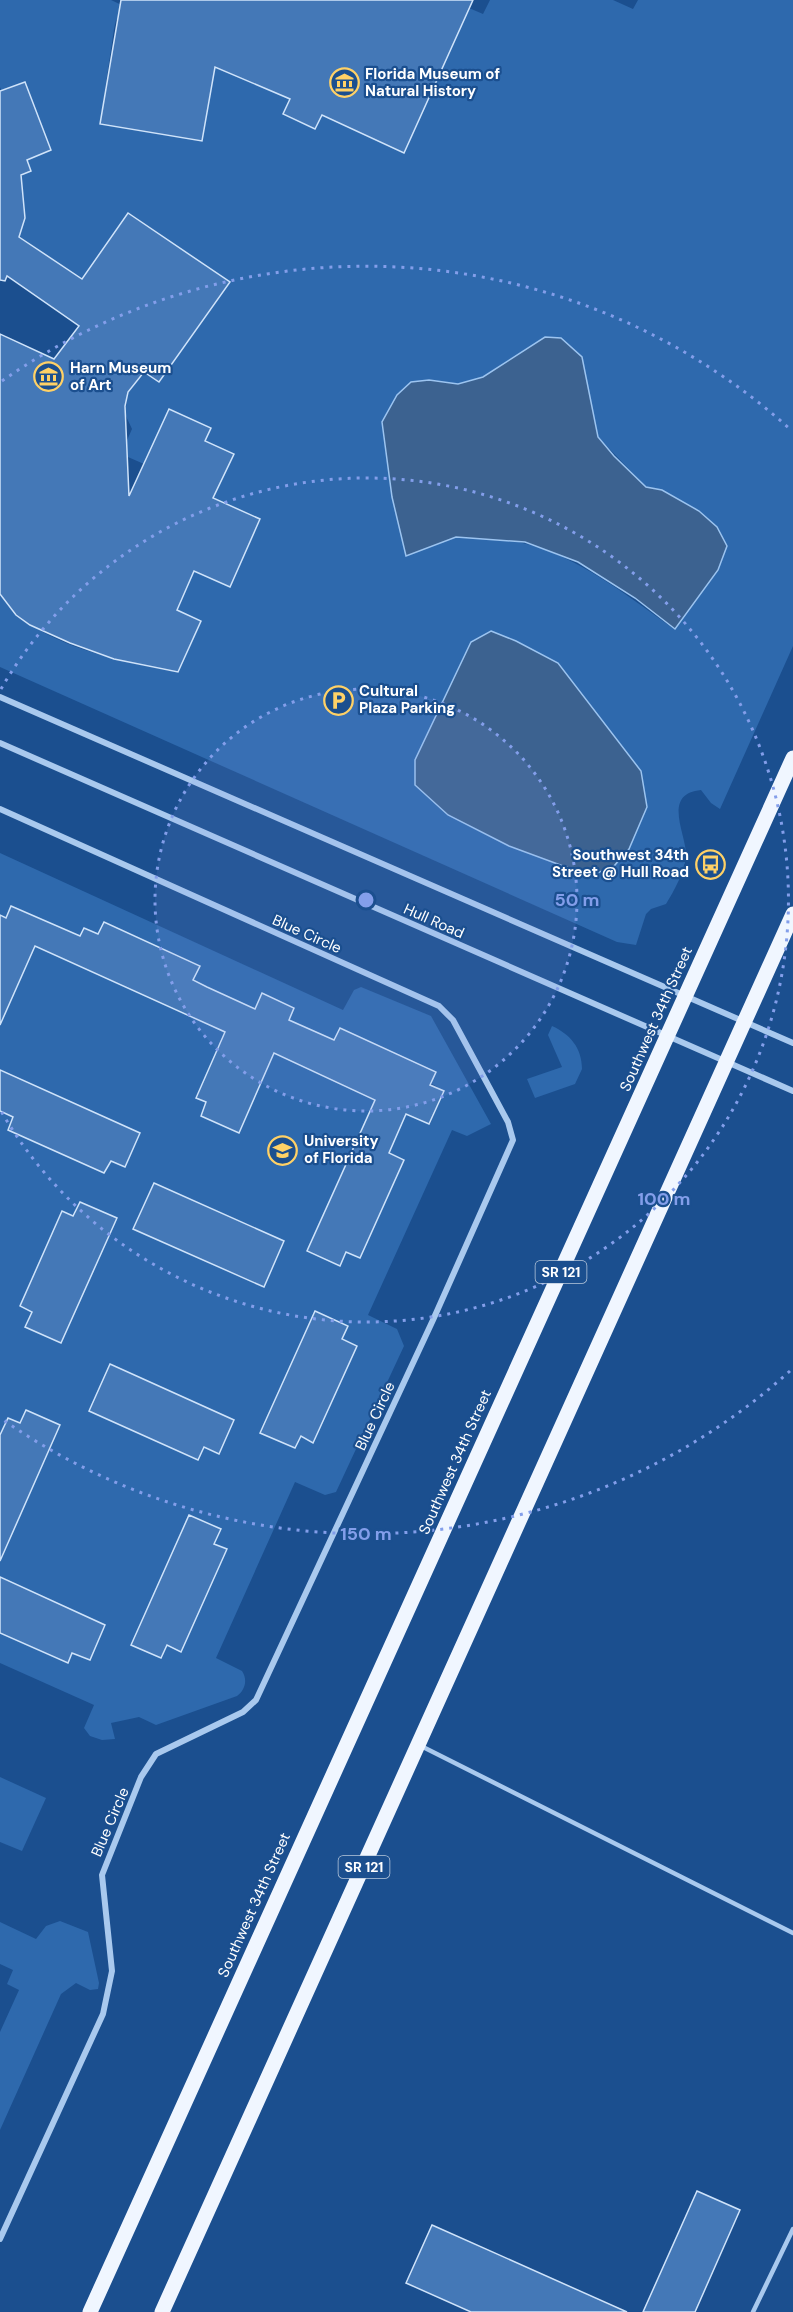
<svg xmlns="http://www.w3.org/2000/svg" width="793" height="2312" font-family="'DM Sans',sans-serif">
<style>
.green{fill:#2e69ad;fill-rule:evenodd}
.water{fill:#3c6290;stroke:#9cc4f0;stroke-width:1.5}
.building{fill:#4478b7;stroke:#cfe3fa;stroke-width:1.5}
.lines{fill:none;stroke-linecap:round;stroke-linejoin:round}
.service{stroke:#a9c9ee;stroke-width:4.5}
.minor{stroke:#a9c9ee;stroke-width:6}
.primary{stroke:#f0f6ff;stroke-width:15}
.ring{fill:none;stroke:#839eea;stroke-width:3;stroke-dasharray:3 6}
.labels{text-anchor:middle;dominant-baseline:central;stroke-width:4.5;stroke-linejoin:round;paint-order:stroke}
.shield{fill:#1b4f8f;stroke:#bbcadd;stroke-width:1.5}
.shield-label{font-size:14px;font-weight:bold;fill:#fff}
.poi-label{font-size:15px;font-weight:bold;fill:#fff;stroke:#1b4f8f;text-anchor:start}
.street-label{font-size:15px;fill:#fff;stroke:#1b4f8f}
.centre{fill:#839eea;stroke:#1b4f8f;stroke-width:3}
.ring-label{font-size:18px;text-anchor:middle;font-weight:bold;fill:#839eea;stroke:#1b4f8f;stroke-width:4.5;stroke-linejoin:round;paint-order:stroke}
</style>
<rect width="100%" height="100%" fill="#1b4f8f"/>
<g class="green">
<path d="M0,0H111L128,8L122,20H116L114,29L100,124L202,141L215,67L290,99L284,114L315,129L322,115L469,8L483,14L490,0H613L633,9L638,0H793V646L720,809L711,803L701,790C661,794 687,835 686,856C685,871 674,891 666,904L651,909L646,914L636,945L617,942L0,667V594C28,643 125,663 178,672L201,622L177,610L194,571L230,586L260,520L213,498L233,454L205,441L211,428L169,409L144,464L121,454L132,429L125,414L128,391L230,282L129,213L82,279L19,237C26,215 26,198 19,177L31,171L0,87ZM545,337L561,338L582,357L598,437L646,487L662,490L718,570L674,629C605,580 549,532 458,537C442,538 422,550 406,556L392,497L382,422L429,380L458,384L483,377ZM558,663L641,771L646,807L509,846L448,815L415,785Z"/>
<path d="M0,853L343,1010L354,990L361,987L431,1016L491,1124L467,1136L452,1130L368,1315L397,1329L404,1346L336,1492L325,1495L295,1482L216,1658L242,1671C248,1680 245,1690 237,1696L156,1725L139,1717L111,1723L115,1739L102,1740L90,1736L84,1728L94,1705L0,1663V1633L67,1663L72,1653L90,1660L105,1625L0,1577V1548L5,1549L60,1425L26,1410L20,1423L8,1418L0,1435V1025L46,921L12,906L6,918L0,915ZM104,922L199,965L193,980L208,987L194,1017L69,961L84,928L98,934ZM262,993L294,1008L238,1133L201,1116L206,1102L196,1097L239,1002L255,1009ZM340,1029L444,1091L430,1124L305,1068L320,1034L334,1040ZM14,1081L140,1133L125,1167L111,1161L104,1173L8,1130L13,1117L1,1111ZM363,1126L394,1140L389,1153L404,1160L360,1258L346,1252L340,1266L307,1251ZM163,1187L271,1235L279,1253L264,1287L133,1229L149,1193ZM80,1202L116,1218L61,1343L25,1327L32,1312L20,1306L62,1211L73,1216ZM348,1326L342,1339L357,1346L313,1442L301,1436L295,1448L260,1433L308,1327ZM110,1365L234,1420L219,1453L204,1447L198,1460L104,1417ZM190,1515L221,1529L214,1544L227,1549L181,1651L167,1645L161,1658L131,1645Z"/>
<path d="M552,1026C570,1034 582,1048 582,1069L575,1084L535,1098L527,1079L562,1067L548,1035Z"/>
<path d="M0,1777L46,1798L22,1851L0,1842Z"/>
<path d="M0,1922L36,1939L46,1926L60,1921L88,1932L99,1983L98,1989L90,1990L76,1983L61,1994L0,2130V2032L19,1990L7,1984L13,1970L0,1964Z"/>
</g>
<g class="water">
<path d="M545,337L561,338L582,357L598,437L614,456L646,487L662,490L699,511L717,527L727,546L718,570L675,629L635,598L578,562L525,542L456,537L406,556L392,497L382,422L397,395L411,382L429,380L458,384L483,377Z"/>
<path d="M491,631L516,641L558,663L641,771L647,807L629,849L614,866L590,876L509,846L448,815L415,785V760L471,642Z"/>
</g>
<g class="building">
<path d="M121,0H473L404,153L322,115L315,129L283,114L290,99L215,67L202,141L100,124Z"/>
<path d="M25,82L51,150L27,160L31,171L21,175L25,218L19,237L82,279L128,213L230,282L159,382L144,372L128,392L125,406L129,496L169,409L211,428L205,441L234,454L213,498L260,519L230,587L194,571L177,610L201,621L178,672L114,659L70,643L30,625L16,615L0,594V334L54,359L79,326L7,276L5,281L0,280V91Z"/>
<path d="M11,906L80,936L84,928L98,934L104,922L200,966L193,980L207,987L255,1009L262,993L294,1008L289,1020L334,1040L340,1028L436,1072L430,1085L444,1091L429,1124L406,1114L389,1153L404,1160L360,1258L346,1252L340,1266L307,1251L375,1100L274,1053L239,1133L201,1116L206,1102L196,1098L225,1032L35,946L0,1025V915L6,918Z"/>
<path d="M0,1070L140,1133L125,1167L111,1161L104,1173L8,1130L13,1117L0,1111Z"/>
<path d="M154,1183L284,1241L264,1287L133,1229Z"/>
<path d="M80,1202L117,1218L61,1343L25,1327L32,1312L20,1306L62,1211L73,1216Z"/>
<path d="M315,1311L348,1326L342,1339L357,1346L313,1443L301,1436L295,1448L260,1433Z"/>
<path d="M110,1364L234,1420L219,1454L204,1447L198,1460L89,1411Z"/>
<path d="M26,1410L60,1425L0,1561V1435L8,1418L20,1423Z"/>
<path d="M189,1515L221,1529L214,1544L227,1549L181,1652L167,1645L161,1658L131,1645Z"/>
<path d="M0,1577L105,1625L90,1660L72,1653L68,1663L0,1633Z"/>
<path d="M697,2191L740,2210L695,2312H643Z"/>
<path d="M432,2225L627,2312H471L406,2283Z"/>
</g>
<g class="lines">
<g class="service">
<path d="M421,1746L793,1933"/>
<path d="M753,2312L793,2229"/>
</g>
<g class="minor">
<path d="M0,697L793,1043"/>
<path d="M0,743L793,1091"/>
<path d="M0,809L439,1006L453,1020L508,1122L513,1140L433,1320L256,1700L243,1712L156,1754L141,1777L102,1875L112,1971L103,2014L0,2239"/>
</g>
<g class="primary">
<path d="M90,2312L793,758"/>
<path d="M162,2312L793,914"/>
</g>
</g>
<circle cx="366" cy="900" r="211" fill="#839eea" fill-opacity=".12"/>
<g class="ring">
<circle cx="366" cy="900" r="211"/>
<path d="M1 689A422 422 0 1 1 1 1111"/>
<path d="M790 1371A634 634 0 0 1 2 1419M2 381A634 634 0 0 1 790 429"/>
</g>
<defs>
<symbol id="museum-ring" viewBox="-11 -11 22 22"><circle r="9.5" fill="#1b4f8f" stroke="#ffd166" stroke-width="1.5"/><path d="M0-6L6-3V-2H-6V-3ZM-5-1h2V3h-2ZM-1-1h2V3h-2ZM3-1h2V3H3ZM-6 4H6V6H-6Z" fill="#ffd166"/></symbol>
<symbol id="parking-ring" viewBox="-11 -11 22 22"><circle r="9.5" fill="#1b4f8f" stroke="#ffd166" stroke-width="1.5"/><path d="M-3.5-5.5H1a3.5 3.5 0 0 1 0 7H-1V5.5H-3.5ZM-1-3.4V-.6H.8a1.4 1.4 0 0 0 0-2.8Z" fill="#ffd166"/></symbol>
<symbol id="bus-ring" viewBox="-11 -11 22 22"><circle r="9.5" fill="#1b4f8f" stroke="#ffd166" stroke-width="1.5"/><path d="M-5-6H5V4H4V6H2V4H-2V6H-4V4H-5ZM-3.5-4V0h7V-4ZM-3.5 1.2v1.5H-2V1.2ZM2 1.2v1.5H3.5V1.2Z" fill="#ffd166"/></symbol>
<symbol id="university-ring" viewBox="-11 -11 22 22"><circle r="9.5" fill="#1b4f8f" stroke="#ffd166" stroke-width="1.5"/><path d="M0-5L7-2L0 1L-7-2ZM-4 1L0 2.5L4 1V4Q0 6-4 4Z" fill="#ffd166"/></symbol>
</defs>
<g fill-rule="evenodd">
<use href="#museum-ring" x="328" y="66" width="33" height="33"/>
<use href="#museum-ring" x="32" y="360" width="33" height="33"/>
<use href="#parking-ring" x="322" y="684" width="33" height="33"/>
<use href="#bus-ring" x="694" y="848" width="33" height="33"/>
<use href="#university-ring" x="266" y="1134" width="33" height="33"/>
</g>
<g class="labels">
<g class="shield">
<rect x="535.5" y="1261" width="51" height="22" rx="4.5"/>
<rect x="338.5" y="1856" width="51" height="22" rx="4.5"/>
</g>
<g class="shield-label">
<text x="561" y="1272">SR 121</text>
<text x="364" y="1867">SR 121</text>
</g>
<g class="poi-label">
<text x="365" y="74">Florida Museum of<tspan x="365" dy="17">Natural History</tspan></text>
<text x="70" y="368">Harn Museum<tspan x="70" dy="17">of Art</tspan></text>
<text x="359" y="691">Cultural<tspan x="359" dy="17">Plaza Parking</tspan></text>
<text x="689" y="855" text-anchor="end">Southwest 34th<tspan x="689" dy="17">Street @ Hull Road</tspan></text>
<text x="304" y="1141">University<tspan x="304" dy="17">of Florida</tspan></text>
</g>
<g class="street-label">
<text transform="translate(434 921) rotate(24)">Hull Road</text>
<text transform="translate(307 934) rotate(24)">Blue Circle</text>
<text transform="translate(656 1019) rotate(-66)">Southwest 34th Street</text>
<text transform="translate(375 1416) rotate(-65)">Blue Circle</text>
<text transform="translate(455 1462) rotate(-66)">Southwest 34th Street</text>
<text transform="translate(110 1822) rotate(-67)">Blue Circle</text>
<text transform="translate(254 1905) rotate(-66)">Southwest 34th Street</text>
</g>
</g>
<circle cx="366" cy="900" r="9" class="centre"/>
<g class="ring-label">
<text x="577" y="906">50 m</text>
<text x="664" y="1205">100 m</text>
<text x="366" y="1540">150 m</text>
</g>
</svg>
